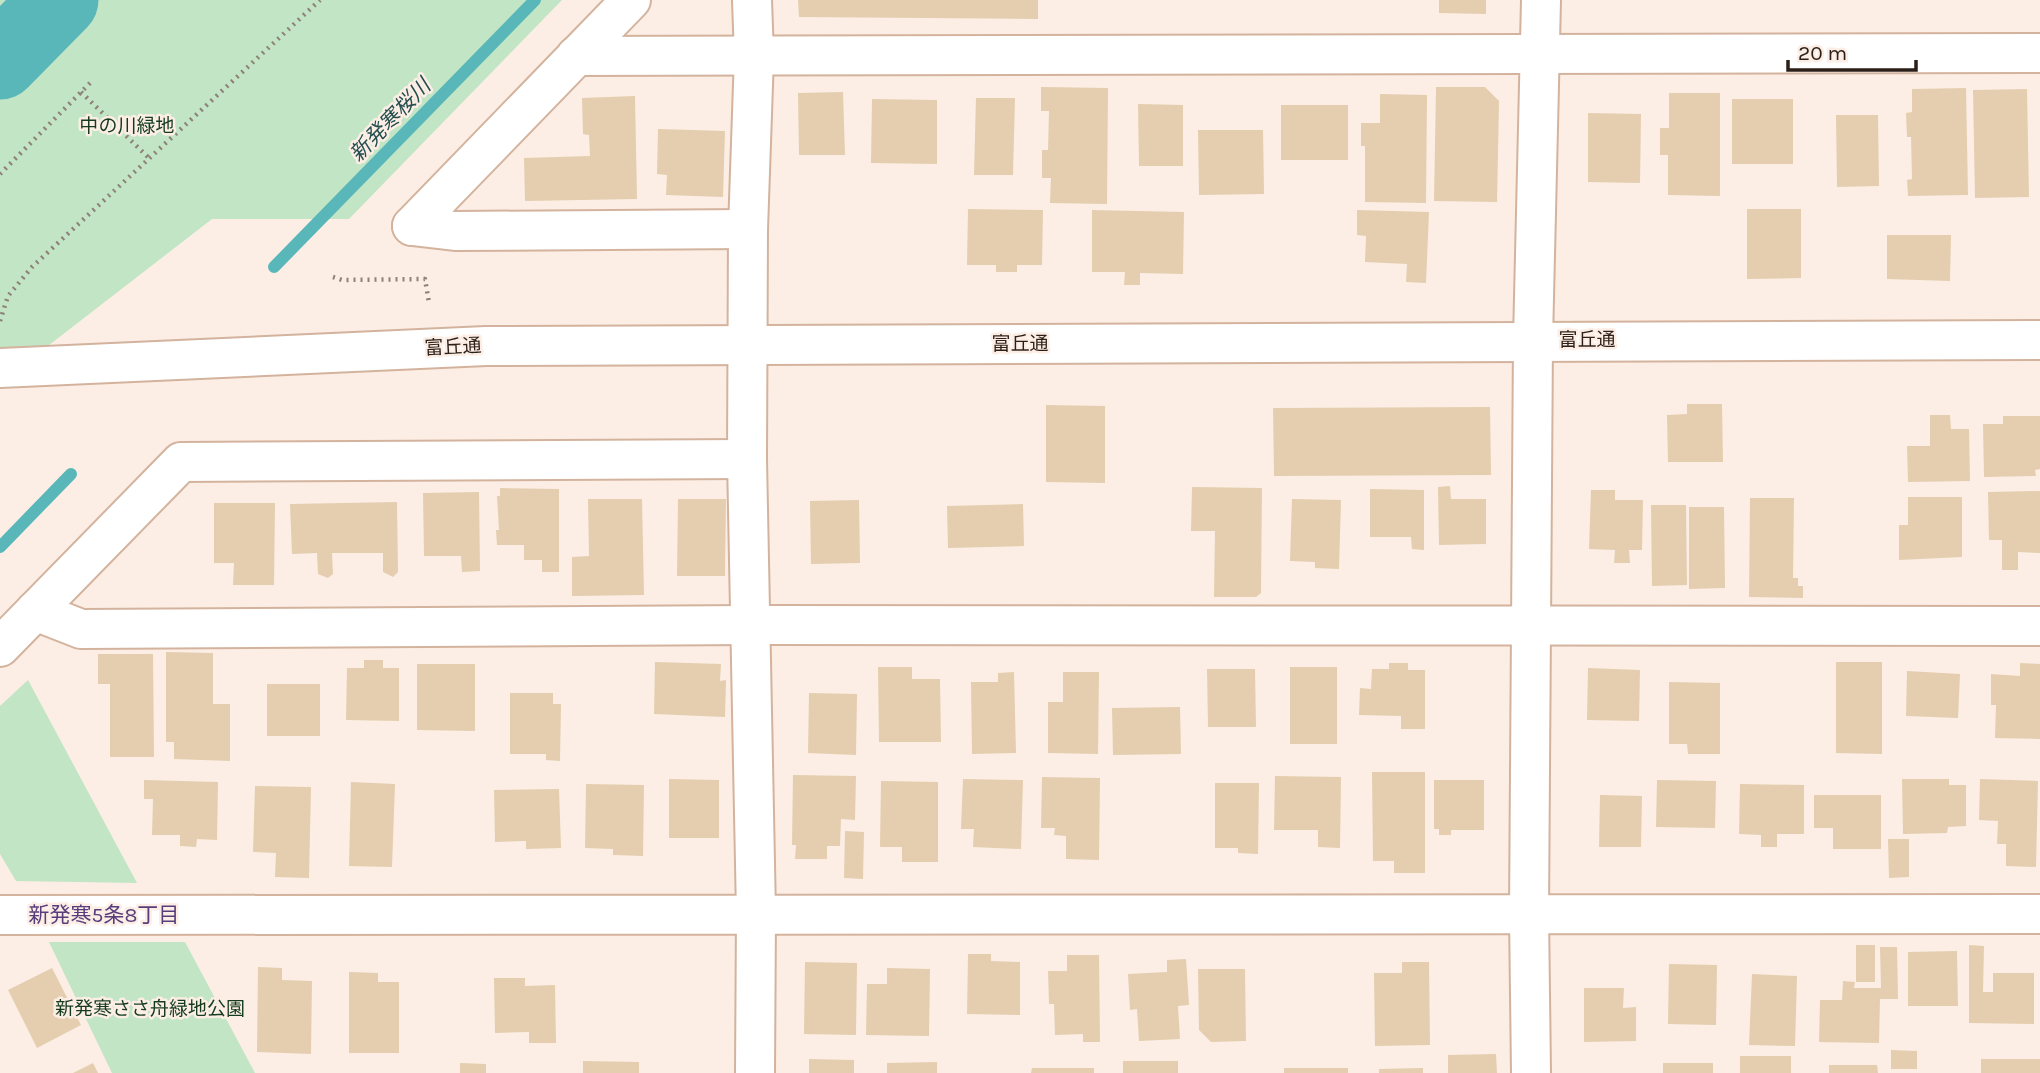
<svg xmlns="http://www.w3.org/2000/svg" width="2040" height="1073" font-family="Karla,'Noto Sans JP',sans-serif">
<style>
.green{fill:#c1e5c5}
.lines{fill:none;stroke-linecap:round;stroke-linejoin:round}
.stream{stroke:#59b7b9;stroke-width:12}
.river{stroke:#59b7b9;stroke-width:77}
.building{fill:#e4ceaf}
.minor-casing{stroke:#d3b39d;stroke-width:42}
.tertiary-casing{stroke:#d3b39d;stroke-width:42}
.path{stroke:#8e8179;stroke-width:4.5;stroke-dasharray:2 5;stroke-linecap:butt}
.minor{stroke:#fff;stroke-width:38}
.tertiary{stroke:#fff;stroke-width:38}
.labels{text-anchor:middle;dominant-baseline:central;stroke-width:5;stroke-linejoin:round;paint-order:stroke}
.park-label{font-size:19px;fill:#133b1c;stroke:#fceee5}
.street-label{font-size:19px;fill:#2b1f17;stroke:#fceee5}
.water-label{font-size:21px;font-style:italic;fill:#234e4f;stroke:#fceee5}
.neighbourhood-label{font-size:21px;fill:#553e7b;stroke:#fceee5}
</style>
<rect width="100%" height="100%" fill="#fceee5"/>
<g class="green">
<path d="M0,0H562L349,219H212L0,383Z"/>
<path d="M28,680L137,883L16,881L0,854V706Z"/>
<path d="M49,942H185L255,1073H112Z"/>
</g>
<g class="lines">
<g class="stream">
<path d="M274,267L535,0"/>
<path d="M0,547L71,474"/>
</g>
<path class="river" d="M0,61L60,0"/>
</g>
<g class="building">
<path d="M798,0H1038V19L799,17Z"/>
<path d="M1439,0H1486V14L1439,13Z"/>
<path d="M1041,87L1108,88L1107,204L1050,203L1051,178H1042V150H1048L1049,111H1041Z"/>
<path d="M1436,87H1485L1499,101L1497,202L1434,201Z"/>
<path d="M1966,88L1968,195L1908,196L1907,180L1912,179L1911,137H1907L1906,113L1912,112V89Z"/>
<path d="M2027,89L2029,197L1975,198L1973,90Z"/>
<path d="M843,92L845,155H799L798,93Z"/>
<path d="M1669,93H1720V196L1668,195V155H1660V128H1669Z"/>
<path d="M1380,94L1427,95L1426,203L1365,202V146H1361V123H1380Z"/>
<path d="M635,96L637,199L525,201L524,158L590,156L589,135L583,134L582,98Z"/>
<path d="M976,98H1015L1013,175H974Z"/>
<path d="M872,99L937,100V164L871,163Z"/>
<rect x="1732" y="99" width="61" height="65"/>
<path d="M1138,104L1183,105V166H1139Z"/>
<rect x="1281" y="105" width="67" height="55"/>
<path d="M1588,113L1641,114L1640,183L1588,182Z"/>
<path d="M1836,115H1878L1879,186L1837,187Z"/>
<path d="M658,129L725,131L723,197L666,195L667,175L657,174Z"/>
<path d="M1198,130H1263L1264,194L1199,195Z"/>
<path d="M968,209L1043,210L1042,265H1017V272H996V265H967Z"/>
<path d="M1747,209H1801V278L1747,279Z"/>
<path d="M1092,210L1184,212L1183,274L1140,273V285H1124L1125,272H1092Z"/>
<path d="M1357,210L1429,212L1426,283L1406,282L1407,264L1365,262L1366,236L1357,235Z"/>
<path d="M1887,235H1951L1950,281L1887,279Z"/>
<path d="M1687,404H1722L1723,462H1668L1667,415L1687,414Z"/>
<path d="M1046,405L1105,406V483L1046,482Z"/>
<path d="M1490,407L1491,475L1274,476L1273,408Z"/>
<path d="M1930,415H1950L1951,429H1969L1970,481L1908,482L1907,446H1930Z"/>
<path d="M2003,416H2040V469L2035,470L2036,476L1984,477L1983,424H2003Z"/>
<path d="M1450,486L1451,499H1486V544L1439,545L1438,487Z"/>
<path d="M1192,487L1262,488L1261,593L1256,597H1214L1215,531H1191Z"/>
<path d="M500,488L559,489V572H542V560H524V545H497L496,530H499L497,496H500Z"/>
<path d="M1370,489L1424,490V550L1412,549L1411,537H1370Z"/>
<path d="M1591,490H1615V500H1643L1642,550H1629L1630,563H1614L1615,550L1589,549Z"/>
<path d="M2040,491V553L2018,552V570H2002V540H1989L1988,492Z"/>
<path d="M479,492L480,571L462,572L461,556H424L423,493Z"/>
<path d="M1908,497H1962V557L1899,560V525H1908Z"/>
<path d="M1750,498H1794L1793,578H1798V586H1803V598L1749,597Z"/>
<path d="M588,499H642L644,595L572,596V557L589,556Z"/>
<path d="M678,499H726L725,576H677Z"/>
<path d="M1292,499L1341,500L1339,569L1315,568V562L1290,561Z"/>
<path d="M859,500L860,563L811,564L810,501Z"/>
<path d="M397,502L398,572L393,577L383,572V553H332L333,574L328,578L318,574L317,553L292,554L290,504Z"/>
<path d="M214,503H275L274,585H233L234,563H214Z"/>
<path d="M1023,504L1024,546L948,548L947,506Z"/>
<path d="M1651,505H1686L1687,585L1652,586Z"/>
<path d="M1689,507H1724L1725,588L1689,589Z"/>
<path d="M166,652L213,653V704H230V761L174,759V742H166Z"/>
<path d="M98,654H153L154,757H110V684H98Z"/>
<path d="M364,660H383V668H399V721L346,720L347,668H364Z"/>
<path d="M655,662L721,664L720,681L726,680L725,717L654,714Z"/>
<path d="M1836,662H1882V754L1836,753Z"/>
<path d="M1389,663H1408V670H1425V729H1401V716L1359,715L1360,688L1371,689L1372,669H1389Z"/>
<path d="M2020,663L2040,664V739L1995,738L1996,705H1991V674L2020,676Z"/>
<path d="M417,664H475V731L417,730Z"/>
<path d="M878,667H912V679H940L941,742H879Z"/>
<rect x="1290" y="667" width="47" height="77"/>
<path d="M1588,668L1640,670L1639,721L1587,720Z"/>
<path d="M1207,669H1255L1256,727H1208Z"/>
<path d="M1907,671L1960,674L1958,718L1906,716Z"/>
<path d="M1014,672L1016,753L972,754L971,682H998V673Z"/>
<path d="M1063,672H1099L1098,754L1048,753V702H1063Z"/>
<path d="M1669,682L1720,683V754H1688L1687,744H1669Z"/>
<rect x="267" y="684" width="53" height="52"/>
<path d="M510,693H553V704H561L560,761L546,760V754H510Z"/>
<path d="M809,693L857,694L856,755L808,753Z"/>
<path d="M1180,707L1181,754L1113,755L1112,708Z"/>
<path d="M1372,772H1425V873H1394V861H1373Z"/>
<path d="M793,775L856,776L855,820L841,819L840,846H827V859H795L796,845H792Z"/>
<path d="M1275,776L1341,777L1340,848L1318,847V830H1274Z"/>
<path d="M1042,777L1100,778L1099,860L1066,859V836L1054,835L1055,828H1041Z"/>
<path d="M669,779L719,780V838H669Z"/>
<path d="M963,779L1023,780L1021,849L973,847L974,829H961Z"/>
<path d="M1902,779H1949V785H1966V826L1948,827L1947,833L1903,834Z"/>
<path d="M1980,779L2038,781L2036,867L2006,866V844H1997L1998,821L1979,820Z"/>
<path d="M144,780L218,782L217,840L197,839L196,847L180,846V835H152L153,799H144Z"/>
<path d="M1434,780H1484V830H1451V835H1439V829H1434Z"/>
<path d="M1657,780L1716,781L1715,828L1656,827Z"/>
<path d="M881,781L938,782V862H902V847H880Z"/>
<path d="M351,782L395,784L392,867L349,866Z"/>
<path d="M1215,783H1259L1258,854L1238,853V848H1215Z"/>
<path d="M586,784L644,785L643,856L613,855V849L585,848Z"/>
<path d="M1740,784L1804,785V834H1777V847H1761V835L1739,834Z"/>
<path d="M255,786L311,787L309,878L275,877L276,853L253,852Z"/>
<path d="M559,789L561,848L526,849V841L495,842L494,790Z"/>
<path d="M1600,795L1642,796L1641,847H1599Z"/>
<path d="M1814,795H1881V849H1833V828H1814Z"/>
<path d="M845,831L864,832L863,879L844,878Z"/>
<path d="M1888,839H1909V877L1889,878Z"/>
<rect x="1856" y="945" width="19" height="37"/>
<path d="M1969,945L1984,946L1983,992H1993V973H2034V1024L1969,1023Z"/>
<path d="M1880,947H1897L1898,999H1880L1879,1043L1819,1042L1820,1000H1842L1843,981L1855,982L1854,988H1881Z"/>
<path d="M1957,951L1958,1006H1908V952Z"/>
<path d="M968,954H991V961L1020,962V1015L967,1014Z"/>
<path d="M1067,955H1099L1100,1042H1083V1034L1055,1035L1054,1004H1049L1048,971H1067Z"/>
<path d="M1186,959L1189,1005L1178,1006L1180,1039L1139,1041L1137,1009L1130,1010L1128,974L1167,972V960Z"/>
<path d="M805,962L857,963L856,1035L804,1034Z"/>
<path d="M1402,962H1429L1430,1045L1375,1046L1374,973H1402Z"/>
<path d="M1669,964L1717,965L1716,1025L1668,1024Z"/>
<path d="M258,967L282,968V980L312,981L311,1054L257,1052Z"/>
<path d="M52,968L81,1025L37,1048L8,990Z"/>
<path d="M887,968L930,969L929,1036L866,1035L867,984H887Z"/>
<path d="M1198,969H1245L1246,1041L1211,1042L1199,1030Z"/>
<path d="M349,972L378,973V982H399V1053H349Z"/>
<path d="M1752,974L1797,976L1795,1046L1749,1045Z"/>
<path d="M494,978H525V986L555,985L556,1043H529V1032L495,1033Z"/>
<path d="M1584,988H1624L1623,1008L1636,1007V1041L1584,1042Z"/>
<path d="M1891,1050L1917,1051V1069H1891Z"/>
<path d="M1496,1054L1497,1073H1448V1055Z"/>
<rect x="1740" y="1056" width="51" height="17"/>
<path d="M809,1059L854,1060V1073H809Z"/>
<rect x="1981" y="1059" width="59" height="14"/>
<path d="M583,1061L639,1062V1073H583Z"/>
<rect x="1123" y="1061" width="55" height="12"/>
<path d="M937,1062V1073H887V1063Z"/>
<path d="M93,1063L98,1073H73Z"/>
<path d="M460,1063L486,1064V1073H460Z"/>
<rect x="1663" y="1063" width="50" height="10"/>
<path d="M1829,1065H1877L1878,1073H1829Z"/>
<path d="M1032,1068H1094V1073H1031Z"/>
<rect x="1284" y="1068" width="64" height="5"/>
<path d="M1423,1068V1073H1379V1069Z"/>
</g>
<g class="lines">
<defs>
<g id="minor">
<path d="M752,0L754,56L748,229L747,459L756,914L755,1073"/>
<path d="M576,56L2040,53"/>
<path d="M412,226L455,231L748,229"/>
<path d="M412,226L631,0"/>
<path d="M35,611L81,629L751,625L2040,626"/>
<path d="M0,647L181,462L747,459"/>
<path d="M0,915L2040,914"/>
<path d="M1531,1073L1529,914L1533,340L1541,0"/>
</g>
<path id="tertiary" d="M0,368L486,346L2040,340"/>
</defs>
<use href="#minor" class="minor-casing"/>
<use href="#tertiary" class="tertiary-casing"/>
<g class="path">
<path d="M81,92L150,159"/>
<path d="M0,174L91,82"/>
<path d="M333,277L342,280L425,279L429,303"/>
<path d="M0,321L8,296L32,267L320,0"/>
</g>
<use href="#minor" class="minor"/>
<use href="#tertiary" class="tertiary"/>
</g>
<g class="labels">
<g class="park-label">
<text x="127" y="126">中の川緑地</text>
<text x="150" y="1009">新発寒ささ舟緑地公園</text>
</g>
<g class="street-label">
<text x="1587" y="340">富丘通</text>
<text x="1020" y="344">富丘通</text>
<text transform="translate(453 347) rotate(-3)">富丘通</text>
</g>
<g class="water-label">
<text transform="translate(390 120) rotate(-46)">新発寒桜川</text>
</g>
<g class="neighbourhood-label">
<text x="104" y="915">新発寒5条8丁目</text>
</g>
</g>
<path d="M1788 60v10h128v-10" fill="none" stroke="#2b1f17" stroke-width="3.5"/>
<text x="1798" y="60" font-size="21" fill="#2b1f17" stroke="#fceee5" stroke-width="5" paint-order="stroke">20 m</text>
</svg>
